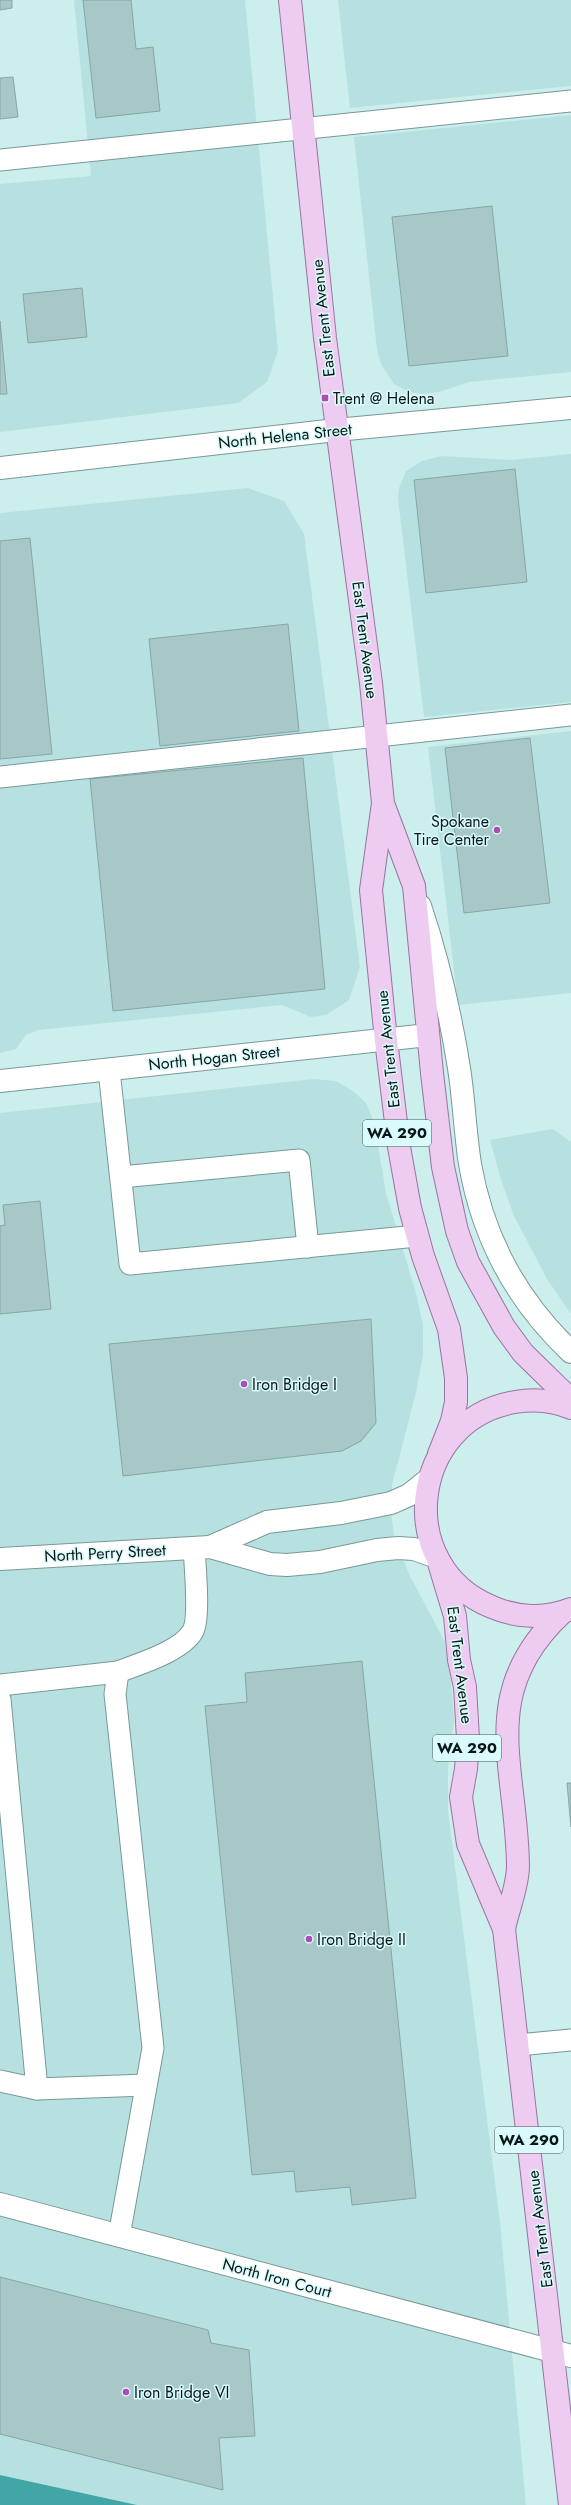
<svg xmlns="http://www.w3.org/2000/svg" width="571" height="2505" font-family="Jost,sans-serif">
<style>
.built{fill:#b7e1e0}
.water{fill:#42a6a6}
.building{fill:#a8c8c8;stroke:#86a6a6}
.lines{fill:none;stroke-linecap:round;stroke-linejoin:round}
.service-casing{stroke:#789897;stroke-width:23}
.minor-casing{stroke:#789897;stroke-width:24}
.tertiary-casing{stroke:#789897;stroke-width:24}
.primary-casing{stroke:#97769e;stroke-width:24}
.service{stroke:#fff;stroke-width:21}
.minor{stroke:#fff;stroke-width:22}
.tertiary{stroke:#fff;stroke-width:22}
.primary{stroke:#eecbf0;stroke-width:22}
.poi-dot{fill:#ad4cb4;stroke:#d9fbfb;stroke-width:1.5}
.labels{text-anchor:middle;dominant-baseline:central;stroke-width:3;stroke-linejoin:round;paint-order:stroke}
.shield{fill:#d9fbfb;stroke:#495b5b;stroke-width:1}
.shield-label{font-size:15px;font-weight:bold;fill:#0b1717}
.street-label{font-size:16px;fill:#0b1717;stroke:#d9fbfb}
.poi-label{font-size:16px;fill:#0b1717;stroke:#d9fbfb;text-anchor:start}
</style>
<rect width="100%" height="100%" fill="#cceeed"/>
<g class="built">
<path d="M74,0H245L278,351L267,382L238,403L0,432V184L91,176Z"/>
<path d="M338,0H571V86L350,108Z"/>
<path d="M571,115V372L469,382L439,392L422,394L409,392L394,384L381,364L377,350L354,137Z"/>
<path d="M571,454V702L424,717L398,498L399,488L406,471L422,461L442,456L511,460Z"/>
<path d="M248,488L284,501L304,534L360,967L349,1000L326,1015L311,1017L282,1005L38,1030L26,1035L16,1049L0,1053V513Z"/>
<path d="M571,731V993L458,1005L428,747Z"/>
<path d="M314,1079L336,1081L353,1091L366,1103L374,1122L386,1193L416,1293L423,1325V1355L416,1392L392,1485L391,1514L395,1541L410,1576L444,1640L451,1680L454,1720L448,1768V1811L500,2222L526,2505H137L0,2475V1113Z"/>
<path d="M553,1129L571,1142V1314L547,1279L514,1216L501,1180L490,1140Z"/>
</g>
<path class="water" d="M0,2475L137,2505H0Z"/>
<g class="building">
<path d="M0,0H12V8L0,10Z"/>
<path d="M83,0H131L136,49L153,47L160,111L96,118Z"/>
<path d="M13,77L18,117L0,119V78Z"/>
<path d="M492,206L508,356L409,366L392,217Z"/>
<path d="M82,288L87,337L28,343L23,294Z"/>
<path d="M0,321L7,394H0Z"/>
<path d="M515,469L527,582L426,593L414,480Z"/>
<path d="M30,538L52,754L0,759V541Z"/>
<path d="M288,624L299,731L160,746L149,639Z"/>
<path d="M530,738L550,903L464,913L445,748Z"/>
<path d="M303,758L325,989L113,1011L90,779Z"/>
<path d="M40,1201L51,1309L0,1314V1226L5,1225L3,1205Z"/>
<path d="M371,1319L376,1423L361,1441L342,1451L123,1476L109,1344Z"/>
<path d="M362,1661L416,2198L352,2205L350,2187L296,2192L294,2171L252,2175L205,1706L247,1702L245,1673Z"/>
<path d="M567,1783H571V1827Z"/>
<path d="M0,2277L208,2330L211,2343L249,2350L255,2436L219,2438L223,2490L0,2434Z"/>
</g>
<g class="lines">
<defs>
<g id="service">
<path d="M0,160L571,101"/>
<path d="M0,777L571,715"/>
<path d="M109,1070L130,1264L417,1236"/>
<path d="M121,1177L299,1160L308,1247"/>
<path d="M0,1685L118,1672"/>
<path d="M0,1699L37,2089L146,2085"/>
<path d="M518,2045L571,2040"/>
<path d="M0,2081L37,2089"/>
<path d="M119,2236L153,2048L115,1694L118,1672C139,1664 182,1651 193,1631C200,1618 195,1565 194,1548"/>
</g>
<g id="minor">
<path d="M0,468L336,430"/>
<path d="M0,1081L428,1035"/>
<path d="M210,1547L267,1522L341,1513L391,1503L409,1495L429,1479"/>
<path d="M0,1559L210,1547L270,1564L287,1565L320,1562L377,1550L398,1548L414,1549L437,1557"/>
<path d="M0,2204L571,2356"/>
</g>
<g id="tertiary">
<path d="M336,430L571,408"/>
<path d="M420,906C438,959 450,1012 459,1068C464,1100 465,1132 470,1164C483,1239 516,1300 571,1352"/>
</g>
<g id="primary">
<path d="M290,0L325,338L371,683L383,803L371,890L386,1040L399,1147L410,1208L423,1256L449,1329L456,1378V1402L452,1421L439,1454"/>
<path d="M384,806L414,886L432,1073L443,1167L457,1231L468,1262L504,1327L523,1353L571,1400"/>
<path d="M571,1408C553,1400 533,1399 515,1402C409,1420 393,1567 492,1607C517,1618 546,1619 571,1609"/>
<path d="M439,1563L455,1616L459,1660L465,1687L468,1739L466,1769L461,1797L468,1844L504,1929L570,2505"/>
<path d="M504,1929C508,1909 518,1886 518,1866C517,1767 476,1693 562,1613"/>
</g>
</defs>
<use href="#service" class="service-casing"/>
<use href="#minor" class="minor-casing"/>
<use href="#tertiary" class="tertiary-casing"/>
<use href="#primary" class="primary-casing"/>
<use href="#service" class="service"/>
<use href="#minor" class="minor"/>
<use href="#tertiary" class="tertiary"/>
<use href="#primary" class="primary"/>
</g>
<g class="poi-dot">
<rect x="321" y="394" width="8" height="8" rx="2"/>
<circle cx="497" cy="830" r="4"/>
<circle cx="244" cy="1384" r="4"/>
<circle cx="309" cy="1939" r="4"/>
<circle cx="126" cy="2392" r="4"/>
</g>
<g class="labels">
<g class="shield">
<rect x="363" y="1120" width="68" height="26" rx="3"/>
<rect x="433" y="1735" width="68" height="26" rx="3"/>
<rect x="495" y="2127" width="68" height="26" rx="3"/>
</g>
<g class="shield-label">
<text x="397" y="1133">WA 290</text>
<text x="467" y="1748">WA 290</text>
<text x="529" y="2140">WA 290</text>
</g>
<g class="street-label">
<text transform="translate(323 318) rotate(-96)">East Trent Avenue</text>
<text transform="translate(285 436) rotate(-6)">North Helena Street</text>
<text transform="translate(365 640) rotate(83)">East Trent Avenue</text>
<text transform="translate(388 1049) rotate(-96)">East Trent Avenue</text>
<text transform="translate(214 1058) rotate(-6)">North Hogan Street</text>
<text transform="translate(105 1553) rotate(-3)">North Perry Street</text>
<text transform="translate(460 1665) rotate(83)">East Trent Avenue</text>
<text transform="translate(540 2229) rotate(-97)">East Trent Avenue</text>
<text transform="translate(277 2278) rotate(15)">North Iron Court</text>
</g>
<g class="poi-label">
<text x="333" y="398">Trent @ Helena</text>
<text x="489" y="821" text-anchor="end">Spokane<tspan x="489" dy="18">Tire Center</tspan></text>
<text x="252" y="1384">Iron Bridge I</text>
<text x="317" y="1939">Iron Bridge II</text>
<text x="134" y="2392">Iron Bridge VI</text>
</g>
</g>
</svg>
